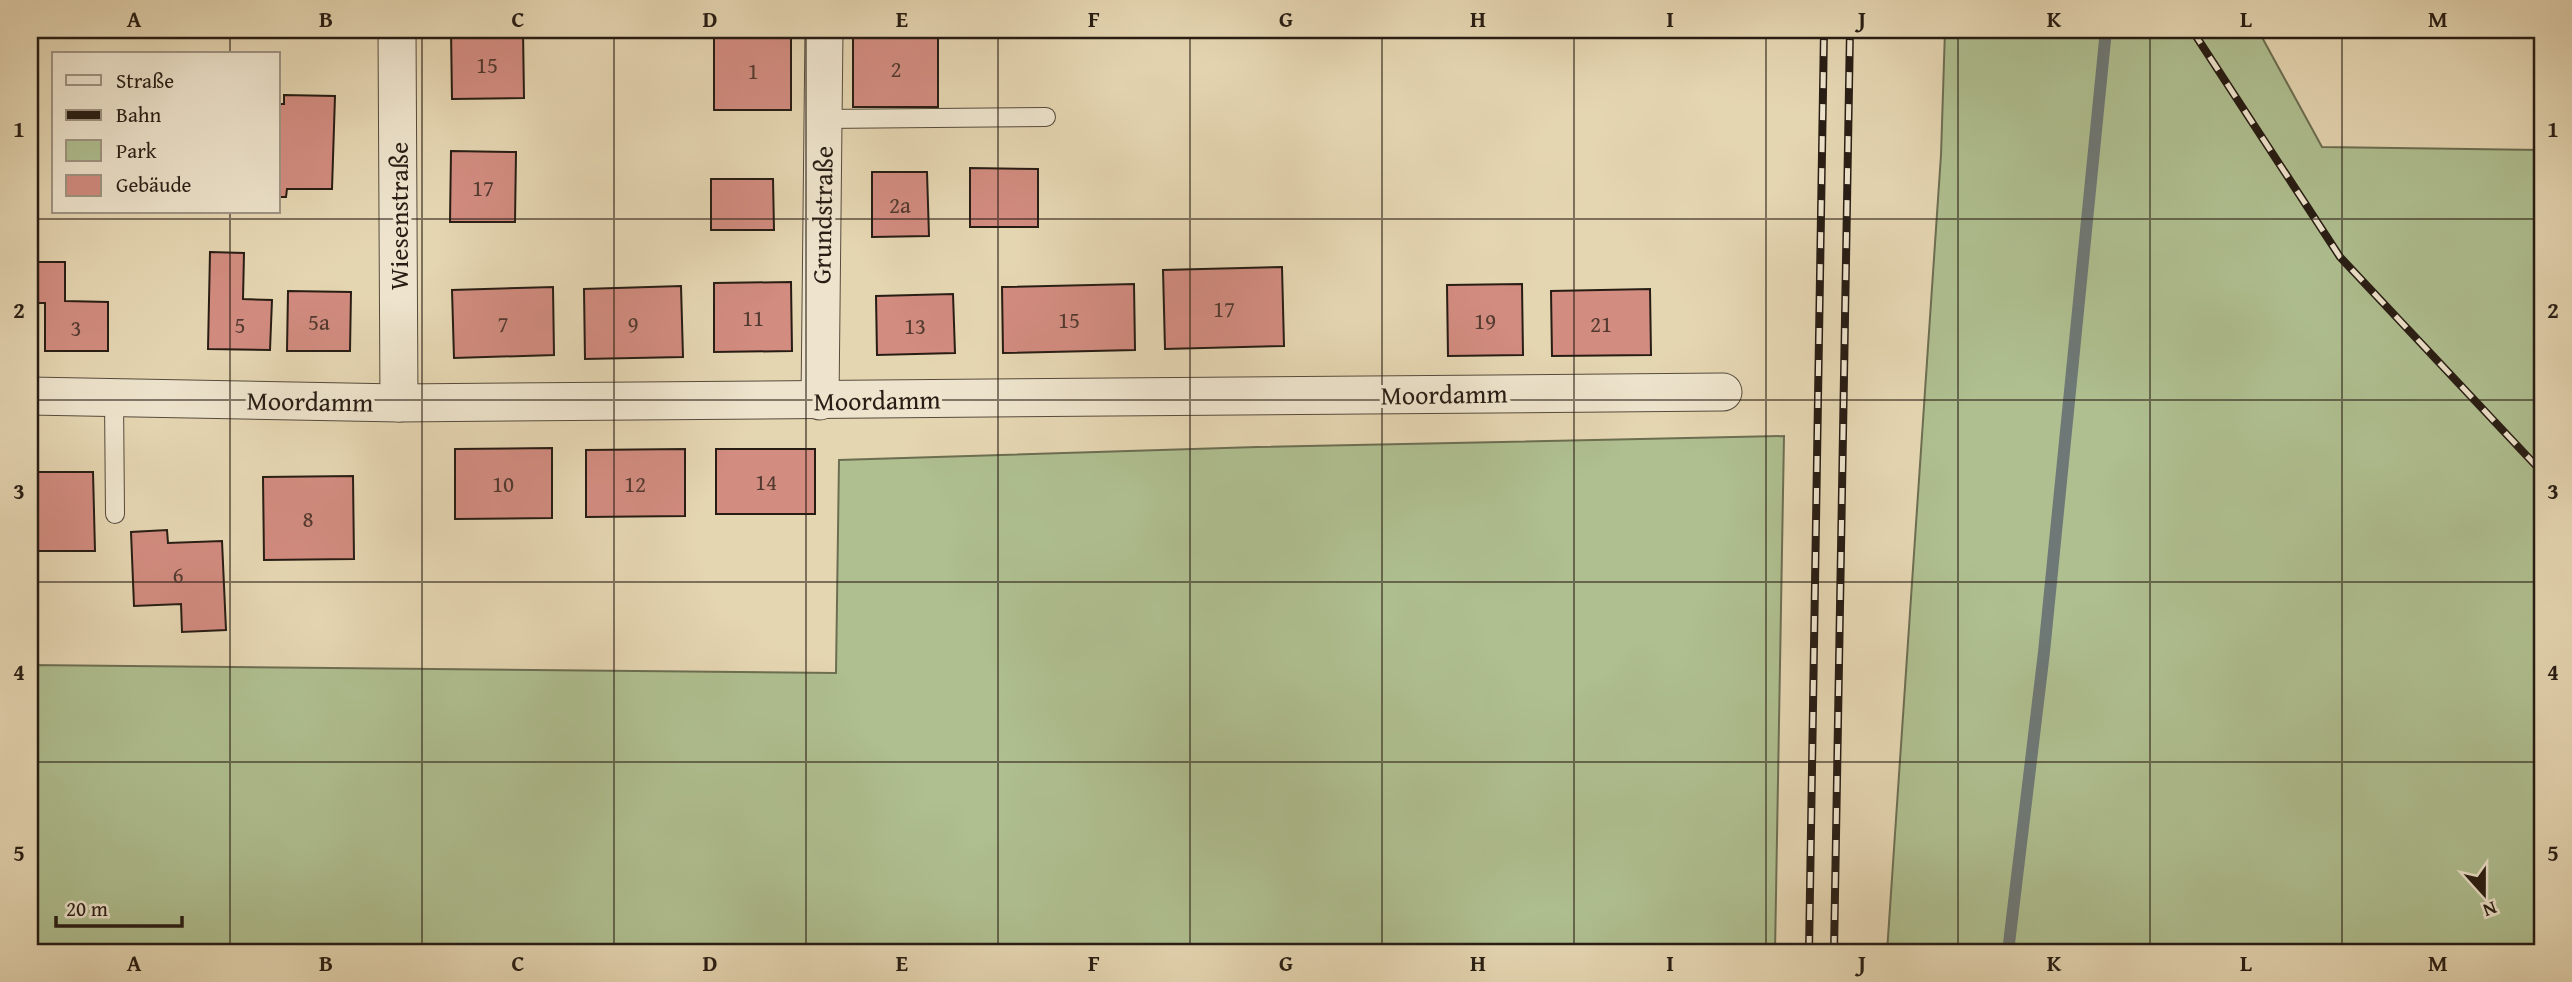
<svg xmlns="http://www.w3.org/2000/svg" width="2572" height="982" font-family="'Gentium Book Plus',serif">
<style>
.green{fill:#afbf90;stroke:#6c6e52;stroke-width:2}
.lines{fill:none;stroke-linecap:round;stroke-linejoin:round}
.stream{stroke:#6e7977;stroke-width:12}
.building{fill:#d28c80;stroke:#281d14;stroke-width:2}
.lane-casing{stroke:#574b3c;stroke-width:20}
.street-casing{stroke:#574b3c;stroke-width:39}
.lane{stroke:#eee4cd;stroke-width:18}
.street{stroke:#eee4cd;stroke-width:37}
.rail-casing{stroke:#281d14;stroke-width:8}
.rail{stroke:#eee4cd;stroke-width:5;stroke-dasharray:16;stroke-linecap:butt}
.grid{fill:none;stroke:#281d14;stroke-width:2;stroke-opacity:0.55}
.labels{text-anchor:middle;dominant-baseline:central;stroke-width:7;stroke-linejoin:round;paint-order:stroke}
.number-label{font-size:23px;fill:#52392f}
.street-label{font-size:26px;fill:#281d14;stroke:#eee4cd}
.neatline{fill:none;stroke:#281d14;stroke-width:2.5}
.grid-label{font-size:23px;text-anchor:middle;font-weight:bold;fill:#281d14}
</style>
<rect width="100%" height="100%" fill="#e5d6b2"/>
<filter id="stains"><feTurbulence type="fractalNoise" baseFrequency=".00286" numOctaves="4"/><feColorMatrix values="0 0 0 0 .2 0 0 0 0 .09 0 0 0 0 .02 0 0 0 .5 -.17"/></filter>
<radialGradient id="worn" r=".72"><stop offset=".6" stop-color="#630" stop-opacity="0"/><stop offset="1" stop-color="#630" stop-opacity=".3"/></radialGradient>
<g class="green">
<path d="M1945,30H2258L2322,147L2542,150V952H1887L1941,155Z"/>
<path d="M1784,436L1775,952H30V665L836,673L839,460L1257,447Z"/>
</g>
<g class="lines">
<path class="stream" d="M2008,952L2044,652L2106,30"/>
</g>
<g class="building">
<path d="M451,30H523L524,98L452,99Z"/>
<rect x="714" y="30" width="77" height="80"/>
<rect x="853" y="30" width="85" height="77"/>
<path d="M284,95L335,96L332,189H287L286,197H278V104H284Z"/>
<path d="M451,151L516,152L515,222H450Z"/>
<path d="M970,168L1038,169V227H970Z"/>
<path d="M872,172H927L929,236L872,237Z"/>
<path d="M711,179H773L774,230H711Z"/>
<path d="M210,252L244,253L243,299L272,300L270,350L208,349Z"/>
<path d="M35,262H65V301L108,302V351H45V303H35Z"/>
<path d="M1282,267L1284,346L1165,349L1163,270Z"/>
<path d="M791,282L792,351L714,352V283Z"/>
<path d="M1134,284L1135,350L1003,353L1002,287Z"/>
<path d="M1522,284L1523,355L1448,356L1447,285Z"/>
<path d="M681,286L683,357L585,359L584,289Z"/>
<path d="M553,287L554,355L454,358L452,290Z"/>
<path d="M1650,289L1651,355L1552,356L1551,291Z"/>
<path d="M288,291L351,292L350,351H287Z"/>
<path d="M953,294L955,353L877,355L876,296Z"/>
<path d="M552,448V518L455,519V449Z"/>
<path d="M685,449V516L586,517V450Z"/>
<rect x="716" y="449" width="99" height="65"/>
<path d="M30,472H93L95,551H30Z"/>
<path d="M353,476L354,559L264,560L263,477Z"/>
<path d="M167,530L168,543L222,541L226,630L182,632L181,604L134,606L131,532Z"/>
</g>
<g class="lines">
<defs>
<g id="lane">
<path d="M822,119L1046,117"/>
<path d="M114,398L115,514"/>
</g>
<g id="street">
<path d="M397,30L399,403"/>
<path d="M30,396L399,403L1723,392"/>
<path d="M820,401L824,30"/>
</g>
</defs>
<use href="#lane" class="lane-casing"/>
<use href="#street" class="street-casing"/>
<use href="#lane" class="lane"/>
<use href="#street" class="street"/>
<defs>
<g id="rail">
<path d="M2192,30L2340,257L2542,472"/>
<path d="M1809,952L1824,30"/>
<path d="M1834,952L1850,30"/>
</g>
</defs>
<use href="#rail" class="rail-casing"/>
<use href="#rail" class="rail"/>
</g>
<path class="grid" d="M230,30V54M422,30V952M614,30V952M806,30V952M998,30V952M1190,30V952M1382,30V952M1574,30V952M1766,30V952M1958,30V952M2150,30V952M2342,30V952M230,212V952M30,219H2542M30,400H2542M30,582H2542M30,762H2542"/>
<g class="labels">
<g class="number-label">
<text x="487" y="64">15</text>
<text x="896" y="68">2</text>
<text x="753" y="70">1</text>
<text x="483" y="187">17</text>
<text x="900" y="204">2a</text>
<text x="1224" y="308">17</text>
<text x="753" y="317">11</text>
<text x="1069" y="319">15</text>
<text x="1485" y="320">19</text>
<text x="319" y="321">5a</text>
<text x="503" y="323">7</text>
<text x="633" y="323">9</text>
<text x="1601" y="323">21</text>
<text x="240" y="324">5</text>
<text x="915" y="325">13</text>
<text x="76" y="327">3</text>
<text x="766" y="481">14</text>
<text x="503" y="483">10</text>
<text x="635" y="483">12</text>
<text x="308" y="518">8</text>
<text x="178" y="574">6</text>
</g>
<g class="street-label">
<text transform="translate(822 215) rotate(-89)">Grundstraße</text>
<text transform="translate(398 216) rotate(-90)">Wiesenstraße</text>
<text transform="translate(1444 394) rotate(-1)">Moordamm</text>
<text transform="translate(877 400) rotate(-1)">Moordamm</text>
<text transform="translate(310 401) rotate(1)">Moordamm</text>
</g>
</g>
<rect width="2572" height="982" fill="none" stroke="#e5d6b2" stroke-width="77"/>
<rect x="52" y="52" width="228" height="161" fill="#eee4cd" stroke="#9f9483" stroke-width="2"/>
<rect x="66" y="75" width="35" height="10" fill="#eee4cd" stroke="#9f9483" stroke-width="2"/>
<text x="116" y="88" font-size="21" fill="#281d14">Straße</text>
<rect x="66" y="110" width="35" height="10" fill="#281d14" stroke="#9f9483" stroke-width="2"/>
<text x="116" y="122" font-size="21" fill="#281d14">Bahn</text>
<rect x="66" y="140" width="35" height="21" fill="#afbf90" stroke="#9f9483" stroke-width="2"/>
<text x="116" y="158" font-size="21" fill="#281d14">Park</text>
<rect x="66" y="175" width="35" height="21" fill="#d28c80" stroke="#9f9483" stroke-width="2"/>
<text x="116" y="192" font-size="21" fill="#281d14">Gebäude</text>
<g transform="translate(2484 894) rotate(159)" stroke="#eee4cd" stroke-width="5" paint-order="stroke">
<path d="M0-5L12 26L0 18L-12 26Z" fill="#281d14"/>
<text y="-10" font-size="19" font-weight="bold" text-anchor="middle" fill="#281d14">N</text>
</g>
<path d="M56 916v10h126v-10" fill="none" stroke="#281d14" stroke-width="3.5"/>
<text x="66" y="916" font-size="21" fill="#281d14" stroke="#eee4cd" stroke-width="5" paint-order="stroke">20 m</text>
<rect x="38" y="38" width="2496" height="906" class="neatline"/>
<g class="grid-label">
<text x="134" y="27">A</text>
<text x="326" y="27">B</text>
<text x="518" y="27">C</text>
<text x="710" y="27">D</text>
<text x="902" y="27">E</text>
<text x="1094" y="27">F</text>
<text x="1286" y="27">G</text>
<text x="1478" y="27">H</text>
<text x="1670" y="27">I</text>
<text x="1862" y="27">J</text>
<text x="2054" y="27">K</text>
<text x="2246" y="27">L</text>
<text x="2438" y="27">M</text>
<text x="19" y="137">1</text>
<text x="2553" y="137">1</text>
<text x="19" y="318">2</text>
<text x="2553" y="318">2</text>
<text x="19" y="499">3</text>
<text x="2553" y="499">3</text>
<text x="19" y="680">4</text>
<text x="2553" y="680">4</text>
<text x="19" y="861">5</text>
<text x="2553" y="861">5</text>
<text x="134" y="971">A</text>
<text x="326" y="971">B</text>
<text x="518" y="971">C</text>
<text x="710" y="971">D</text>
<text x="902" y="971">E</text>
<text x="1094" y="971">F</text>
<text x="1286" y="971">G</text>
<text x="1478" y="971">H</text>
<text x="1670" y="971">I</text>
<text x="1862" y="971">J</text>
<text x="2054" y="971">K</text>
<text x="2246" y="971">L</text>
<text x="2438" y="971">M</text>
</g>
<rect width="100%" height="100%" filter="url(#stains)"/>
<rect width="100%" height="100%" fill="url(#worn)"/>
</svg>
